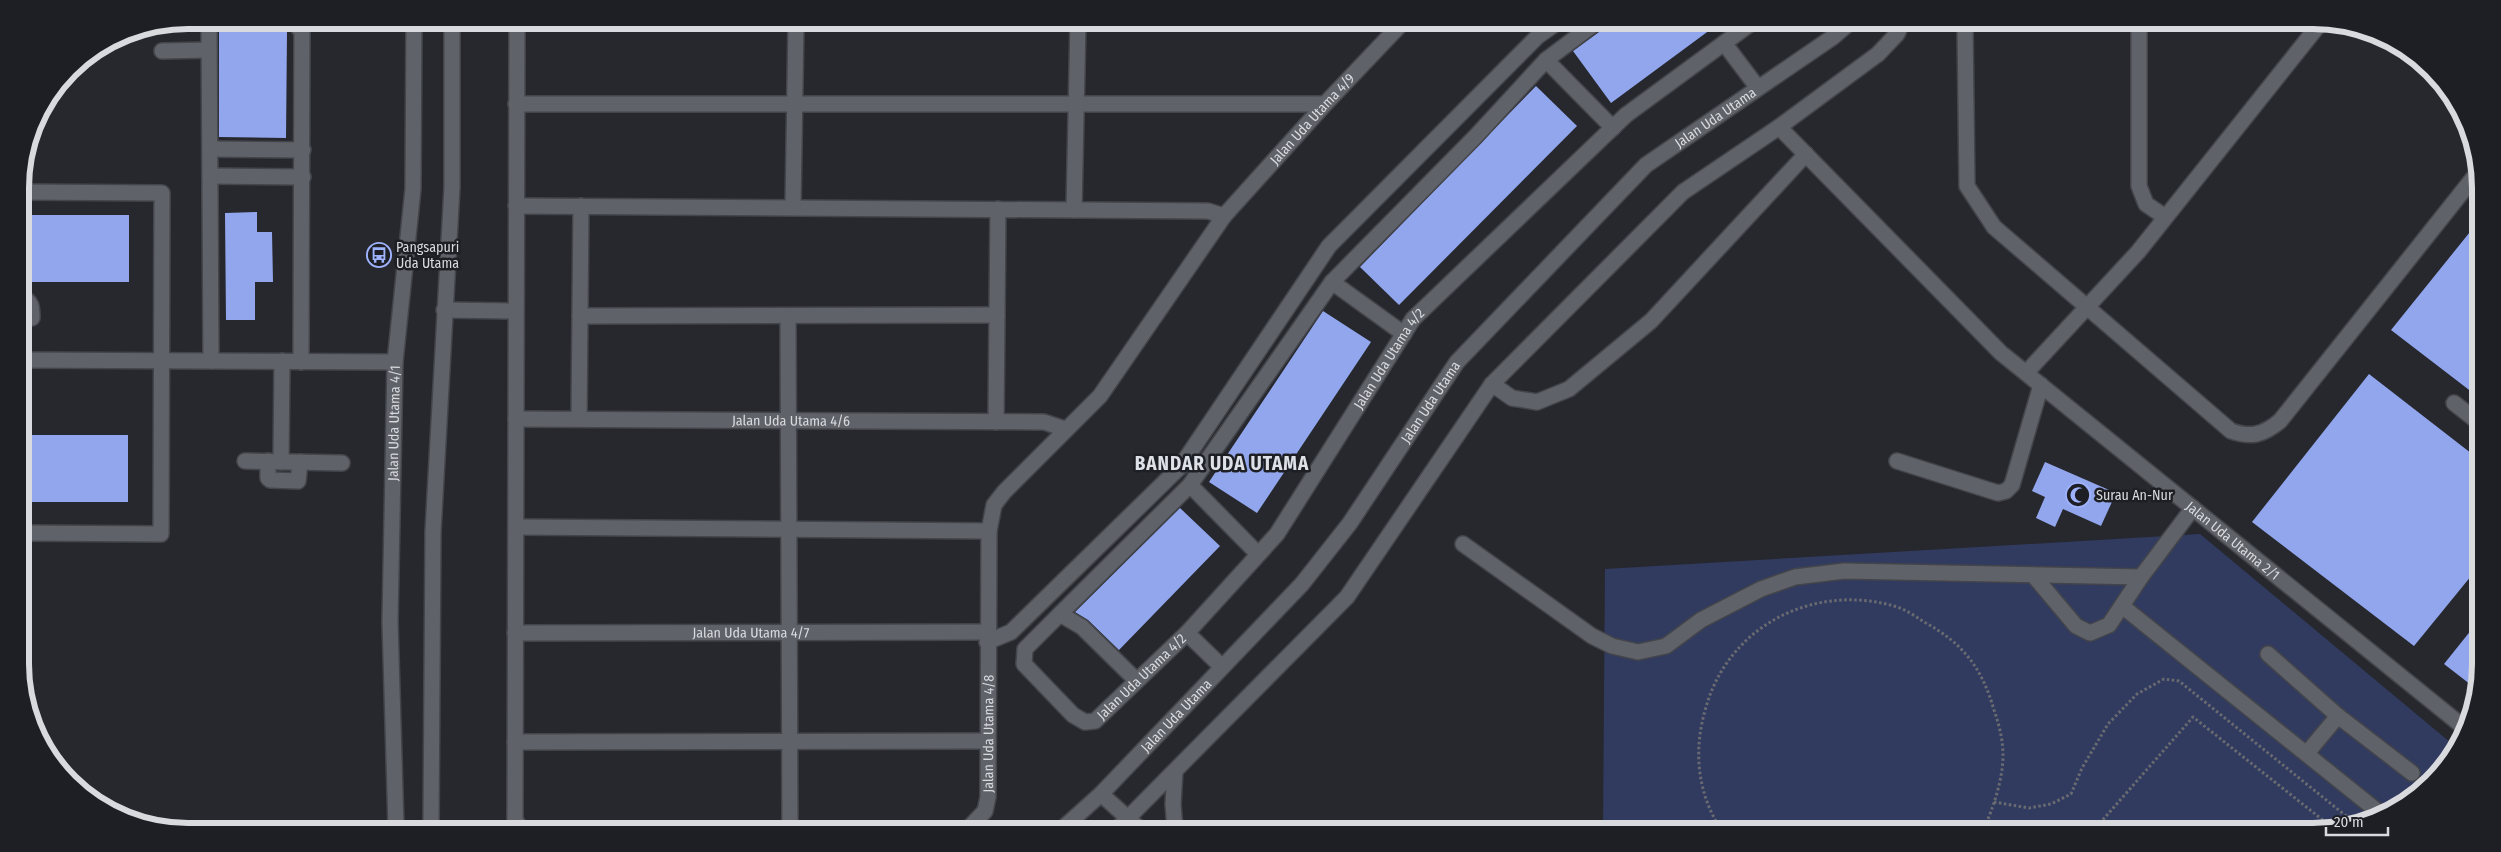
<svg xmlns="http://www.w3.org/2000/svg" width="2501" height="852" font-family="'Fira Sans Condensed',sans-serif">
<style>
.green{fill:#313b60}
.building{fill:#92a6ee}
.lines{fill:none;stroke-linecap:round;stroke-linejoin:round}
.minor-casing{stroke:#43454a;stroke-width:18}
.path{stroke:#696b70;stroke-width:3;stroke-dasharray:2.5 2.5;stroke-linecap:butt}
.minor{stroke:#606269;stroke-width:15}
.labels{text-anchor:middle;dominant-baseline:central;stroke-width:5;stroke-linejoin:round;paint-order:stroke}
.street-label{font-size:14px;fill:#d8dade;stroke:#1d1f24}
.poi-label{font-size:14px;fill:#d8dade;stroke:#1d1f24;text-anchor:start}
.district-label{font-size:19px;font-weight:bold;letter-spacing:1px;fill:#dee1e8;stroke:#1d1f24}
.rim{fill:none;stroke:#d8dade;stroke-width:6}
</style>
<rect width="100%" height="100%" fill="#26282e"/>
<path class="green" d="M2200,534L2457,748C2444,776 2405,808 2377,819C2361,826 2341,828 2324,832L1603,830L1605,569Z"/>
<g class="building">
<path d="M1610,24H1718L1611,103L1573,51Z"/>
<path d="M219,32H287L286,138L219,137Z"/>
<path d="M1536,86L1577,126L1399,305L1360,267Z"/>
<path d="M257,212V232H272L273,282H255V320H226L225,213Z"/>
<rect x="21" y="215" width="108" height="67"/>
<path d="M2478,222L2477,284V396L2391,330Z"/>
<path d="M1323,311L1371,342L1257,513L1209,482Z"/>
<path d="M2369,374L2476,457V570L2414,646L2252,522Z"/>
<rect x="22" y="435" width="106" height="67"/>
<path d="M2045,462L2116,493L2101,526L2063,509L2055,527L2036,518L2045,497L2032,491Z"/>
<path d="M1180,508L1220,546L1119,650L1088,620L1075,612Z"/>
<path d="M2476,624L2475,688L2444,664Z"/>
</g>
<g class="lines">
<defs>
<g id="minor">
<path d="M517,21L515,820L520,827"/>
<path d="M1965,25L1967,186L1994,227L2231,431C2251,438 2263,435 2280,421L2478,172"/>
<path d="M2139,25V186L2146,204L2165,217"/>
<path d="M1724,43L1758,88"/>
<path d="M162,51L209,50"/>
<path d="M1546,60L1613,128"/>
<path d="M516,104H1325"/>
<path id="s1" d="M1779,127L2001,353L2466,729"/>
<path d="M210,149L303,150"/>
<path d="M210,176L303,177"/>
<path d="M20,192L162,193L161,534L22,533"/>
<path d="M516,206L1208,211L1224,216"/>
<path d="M793,207L796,22"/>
<path d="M1074,210L1078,22"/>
<path d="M1332,282L1404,334"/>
<path d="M21,297C32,301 32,307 32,318"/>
<path d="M444,310L516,311"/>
<path d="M580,316L997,315"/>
<path d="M788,316L790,828"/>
<path d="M21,360L395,362"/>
<path d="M211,361L209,23L294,22L302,32L301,362"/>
<path d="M2026,373L2138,252L2318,26"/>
<path d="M1492,384L1512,398L1537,402L1569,389L1651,321L1806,154"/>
<path d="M2454,403L2477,421"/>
<path id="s2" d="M516,419L1044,422L1065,429"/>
<path d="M579,419L581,206"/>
<path d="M996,422L998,209"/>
<path d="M245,461L342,463"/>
<path d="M268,461V478L270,480L298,481L300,462"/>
<path d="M1897,461L1998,493L2006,491L2012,485L2041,385"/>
<path d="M281,462L282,361"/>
<path d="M1190,485L1258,554"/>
<path d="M516,527L989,531"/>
<path d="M1463,544L1592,636L1612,646L1638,652L1666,646L1701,620L1761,589L1795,577L1844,571L2141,577L2193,508"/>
<path d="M2034,576L2076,626L2090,633L2109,625L2141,577"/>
<path d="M2122,606L2376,810L2381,817"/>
<path d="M1060,614L1190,485L1332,282L1476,136L1546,60L1594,24"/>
<path id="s3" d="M515,633L987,632"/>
<path d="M1187,633L1222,667"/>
<path d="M987,642L1011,632L1181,466L1329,246L1538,36L1555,24"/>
<path d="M2268,654L2338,716L2412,773"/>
<path id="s4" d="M1137,681L1082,627L1060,614L1025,649L1024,664L1073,715L1085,722L1095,721L1187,633L1277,534L1413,319L1626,115L1750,24"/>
<path d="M515,742L988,741"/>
<path d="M2307,753L2338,716"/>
<path d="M1101,794L1140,829"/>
<path id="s5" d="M396,827L390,622L395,362L413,189L414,21"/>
<path d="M431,827L433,532L452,187V21"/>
<path id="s6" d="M969,828L985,811L988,797L989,531L994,505L1004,492L1100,396L1224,216L1325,104L1402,23"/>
<path id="s7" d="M1062,829L1101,794L1302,584L1350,523L1457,362L1646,165L1833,37L1848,24"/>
<path d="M1117,829L1347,597L1492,384L1683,192L1779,127L1878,54L1897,34L1901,25"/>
<path d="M1175,829L1173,804L1175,771"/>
</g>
</defs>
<use href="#minor" class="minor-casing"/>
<g class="path">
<path d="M1994,802L2029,808L2051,804L2071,794L2082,768L2108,724L2137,694L2164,679L2179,681L2356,824"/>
<path d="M1721,830C1697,792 1693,750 1706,707C1729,626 1813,583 1894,606C1905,609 1915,616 1924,622C1963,643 1982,668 1994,710C1999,724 2003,740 2003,755C2003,780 1993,808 1983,831"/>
<path d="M2093,831L2193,717L2334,829"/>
</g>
<use href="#minor" class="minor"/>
</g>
<defs>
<symbol id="bus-ring" viewBox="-11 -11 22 22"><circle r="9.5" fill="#1d1f24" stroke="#9fb3fd" stroke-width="1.5"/><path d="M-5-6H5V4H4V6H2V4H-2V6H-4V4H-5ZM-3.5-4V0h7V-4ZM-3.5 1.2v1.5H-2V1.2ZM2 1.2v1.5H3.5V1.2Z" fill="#9fb3fd"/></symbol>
<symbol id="mosque-ring" viewBox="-11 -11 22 22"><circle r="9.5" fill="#1d1f24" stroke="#9fb3fd" stroke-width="1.5"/><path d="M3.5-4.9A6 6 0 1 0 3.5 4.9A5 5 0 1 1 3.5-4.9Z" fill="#9fb3fd"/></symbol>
</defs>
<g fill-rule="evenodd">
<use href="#bus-ring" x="365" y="241" width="28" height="28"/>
<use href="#mosque-ring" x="2064" y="481" width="28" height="28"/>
</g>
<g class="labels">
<g class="street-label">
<text stroke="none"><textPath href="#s7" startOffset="971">Jalan Uda Utama</textPath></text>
<text stroke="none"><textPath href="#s6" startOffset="832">Jalan Uda Utama 4/9</textPath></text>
<text stroke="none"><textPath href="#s4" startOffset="731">Jalan Uda Utama 4/2</textPath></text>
<text stroke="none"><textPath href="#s7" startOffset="566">Jalan Uda Utama</textPath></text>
<text stroke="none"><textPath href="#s2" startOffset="275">Jalan Uda Utama 4/6</textPath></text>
<text stroke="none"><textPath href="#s5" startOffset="404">Jalan Uda Utama 4/1</textPath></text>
<text stroke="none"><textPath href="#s1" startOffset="615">Jalan Uda Utama 2/1</textPath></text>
<text stroke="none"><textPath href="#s3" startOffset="236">Jalan Uda Utama 4/7</textPath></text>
<text stroke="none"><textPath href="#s4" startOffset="326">Jalan Uda Utama 4/2</textPath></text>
<text stroke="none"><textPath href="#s7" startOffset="161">Jalan Uda Utama</textPath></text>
<text stroke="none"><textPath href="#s6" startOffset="101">Jalan Uda Utama 4/8</textPath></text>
</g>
<g class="poi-label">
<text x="396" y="247">Pangsapuri<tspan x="396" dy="16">Uda Utama</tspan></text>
<text x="2096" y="495">Surau An-Nur</text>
</g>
<g class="district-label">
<text x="1222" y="463">BANDAR UDA UTAMA</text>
</g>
</g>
<path d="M0 0H2501V852H0ZM188 29H2313A159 159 0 0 1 2472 188V664A159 159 0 0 1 2313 823H188A159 159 0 0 1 29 664V188A159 159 0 0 1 188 29Z" fill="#1d1f24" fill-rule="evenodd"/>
<path class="rim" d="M188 29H2313A159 159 0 0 1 2472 188V664A159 159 0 0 1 2313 823H188A159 159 0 0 1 29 664V188A159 159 0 0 1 188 29Z"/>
<path d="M2326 827v8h62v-8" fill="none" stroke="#d8dade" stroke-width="2.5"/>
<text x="2334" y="827" font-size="15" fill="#d8dade" stroke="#1d1f24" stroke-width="4" paint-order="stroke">20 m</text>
</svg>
